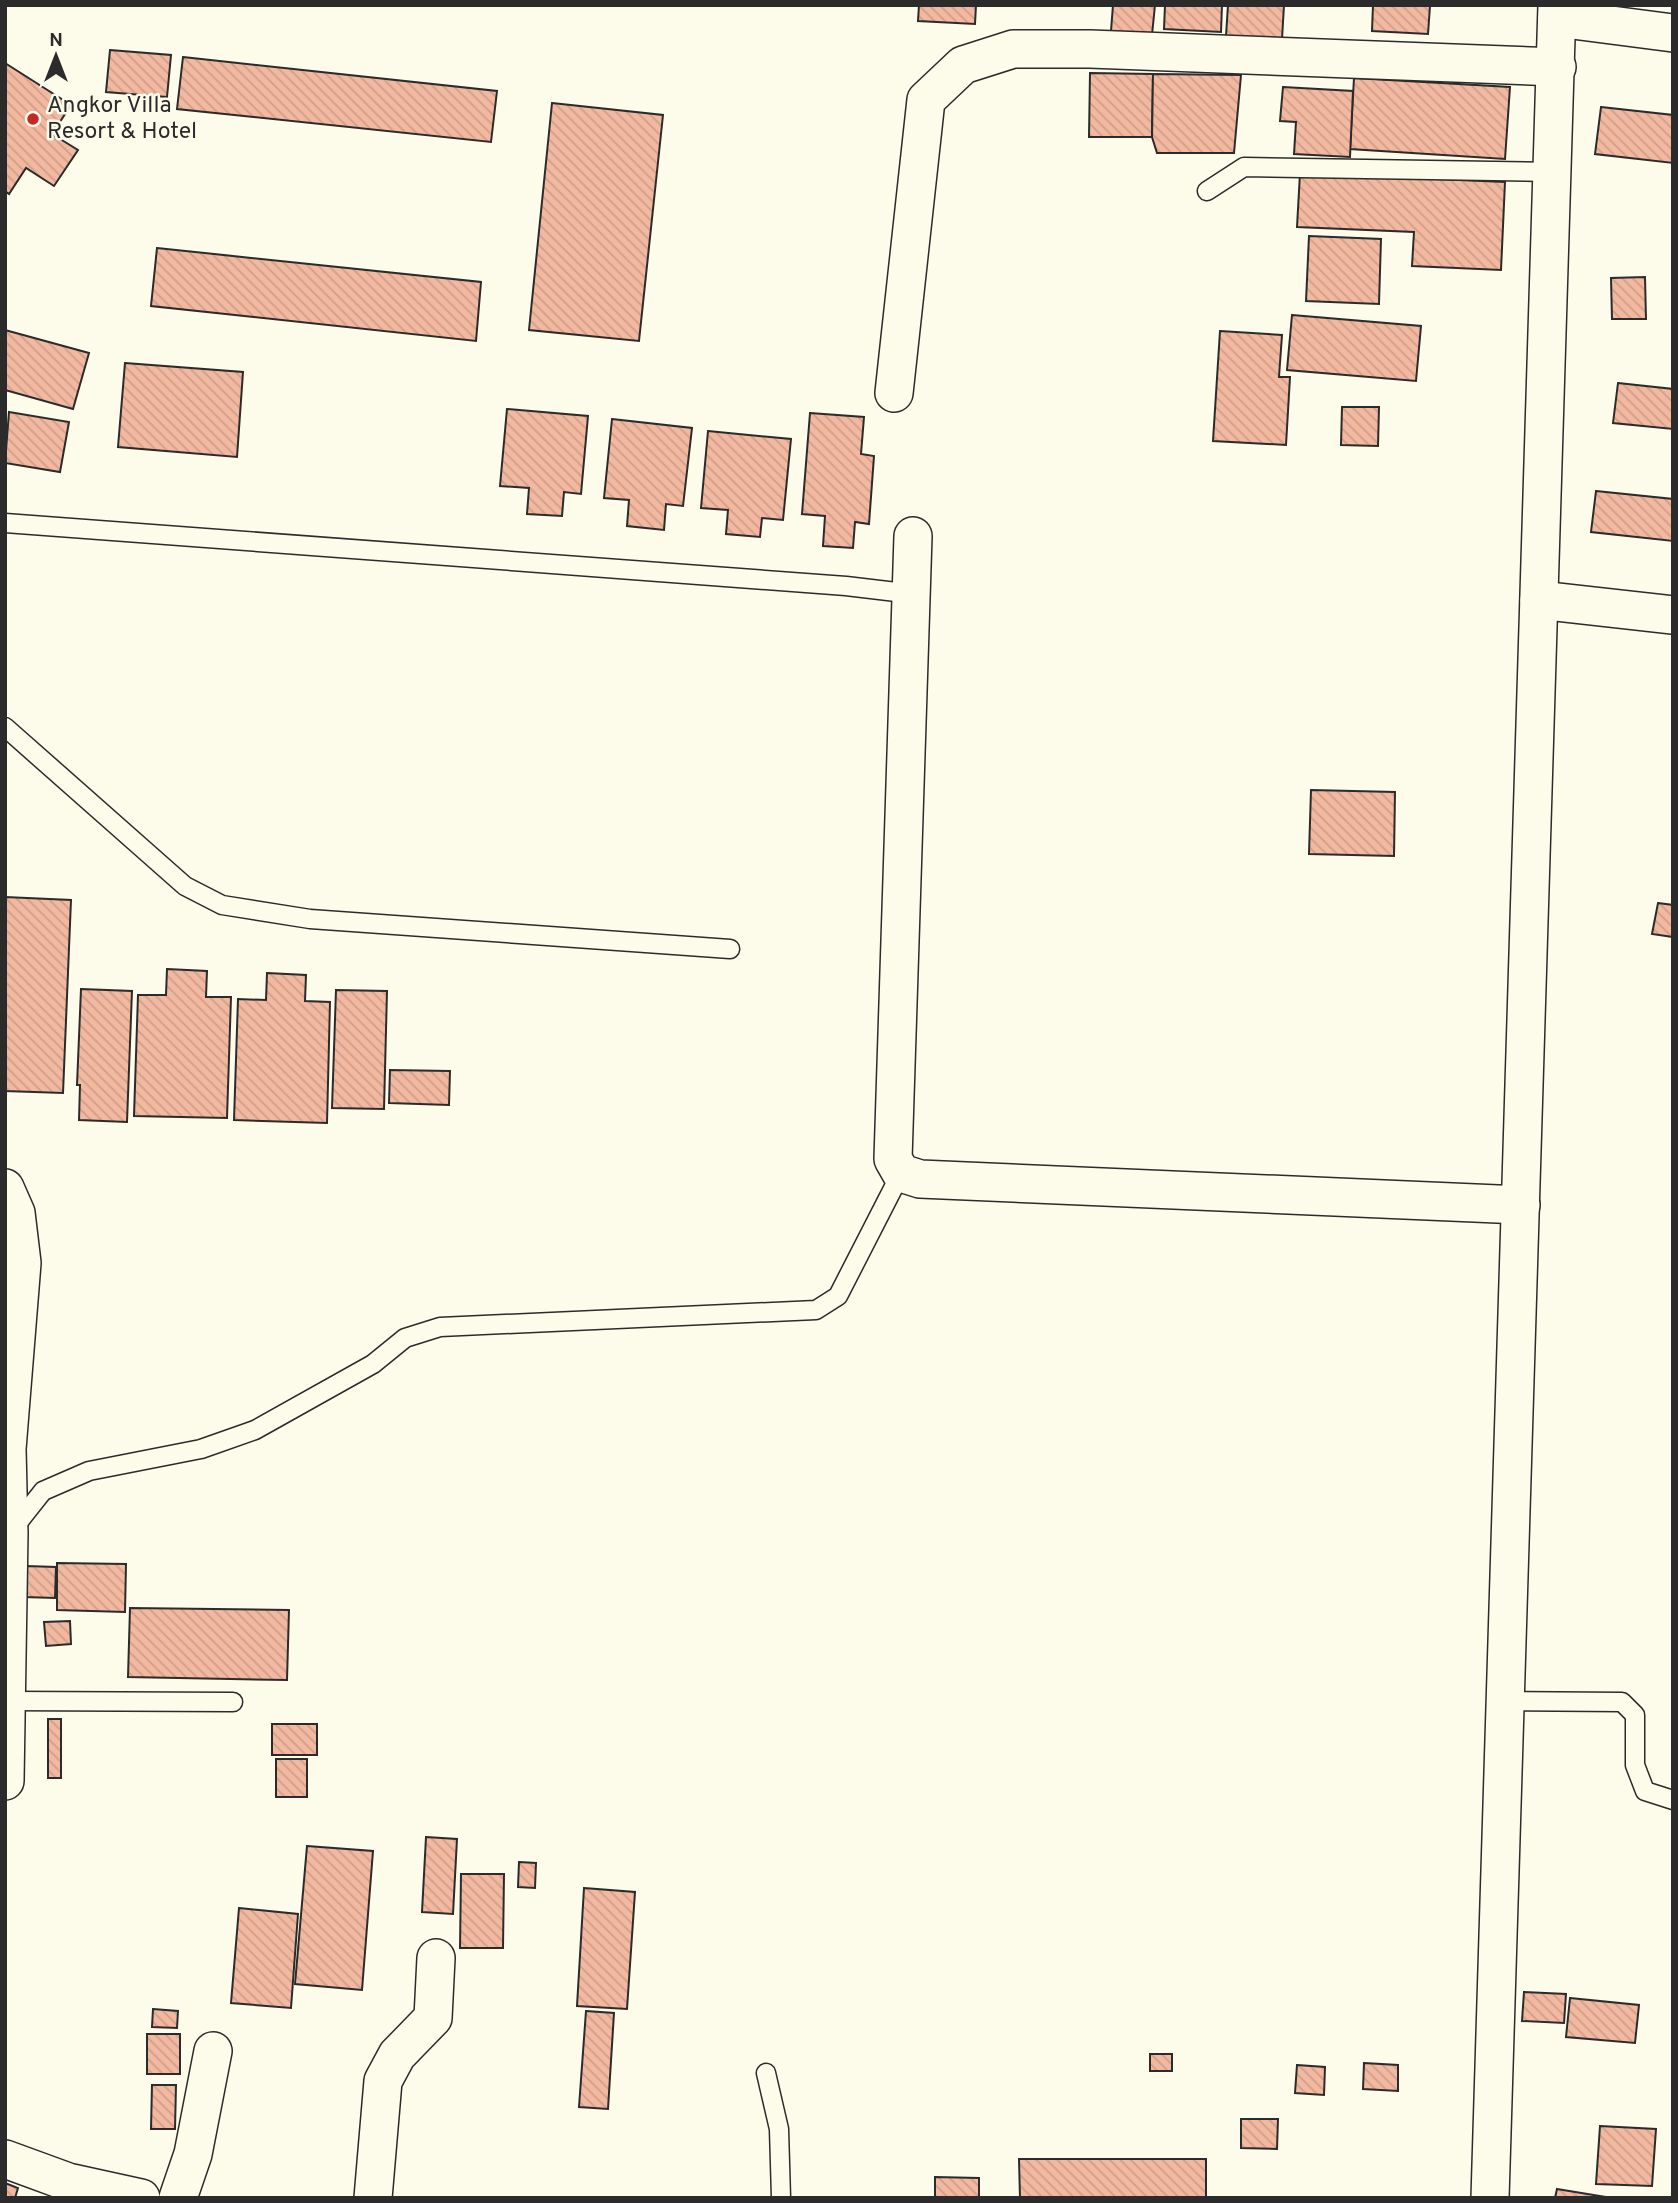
<svg xmlns="http://www.w3.org/2000/svg" width="1678" height="2203" font-family="Overpass,sans-serif">
<style>
.building{fill:url(#building-back-hatch);stroke:#2b2b2b;stroke-width:2}
.lines{fill:none;stroke-linecap:round;stroke-linejoin:round}
.lane-casing{stroke:#2b2b2b;stroke-width:21}
.street-casing{stroke:#2b2b2b;stroke-width:40}
.lane{stroke:#fdfbea;stroke-width:18}
.street{stroke:#fdfbea;stroke-width:37}
.poi-dot{fill:#c62828;stroke:#fdfbea;stroke-width:2.5}
.labels{text-anchor:middle;dominant-baseline:central;stroke-width:5;stroke-linejoin:round;paint-order:stroke}
.poi-label{font-size:23px;fill:#2b2b2b;stroke:#fdfbea;text-anchor:start}
</style>
<defs>
<pattern id="building-back-hatch" width="6" height="6" patternUnits="userSpaceOnUse" patternTransform="scale(1.75)"><rect width="6" height="6" fill="#f2b8a0"/><path d="M-1 5l2 2M0 0l6 6M5-1l2 2" fill="none" stroke="#d09e8a"/></pattern>
</defs>
<rect width="100%" height="100%" fill="#fdfbea"/>
<g class="building">
<path d="M919,5H976L975,24L918,21Z"/>
<path d="M1113,5H1155L1152,35L1111,31Z"/>
<path d="M1165,5H1222L1221,32L1164,29Z"/>
<path d="M1228,5H1284L1282,39L1226,36Z"/>
<path d="M1373,5H1438L1430,6L1428,34L1372,31Z"/>
<path d="M110,50L171,55L167,97L106,92Z"/>
<path d="M183,57L497,91L491,142L177,109Z"/>
<path d="M5,63L71,105L52,134L78,150L54,186L26,168L9,194L5,191Z"/>
<path d="M1090,73L1153,74L1152,137H1089Z"/>
<path d="M1153,74L1241,75L1234,153H1157L1152,137Z"/>
<path d="M1354,78L1510,87L1505,159L1350,149Z"/>
<path d="M1283,87L1353,91L1350,157L1294,154L1296,122L1280,121Z"/>
<path d="M552,103L663,115L639,341L529,330Z"/>
<path d="M1601,107L1673,115V163L1595,154Z"/>
<path d="M1300,173L1505,182L1501,270L1412,266L1414,232L1297,227Z"/>
<path d="M1309,236L1381,239L1379,304L1306,301Z"/>
<path d="M157,248L481,282L476,341L151,306Z"/>
<path d="M1645,277L1646,319H1612L1611,278Z"/>
<path d="M1292,315L1421,326L1416,381L1287,370Z"/>
<path d="M5,330L89,353L73,409L5,390Z"/>
<path d="M1220,331L1282,335L1279,377H1290L1286,445L1213,441Z"/>
<path d="M125,363L243,372L237,457L118,447Z"/>
<path d="M1618,383L1673,389V429L1613,423Z"/>
<path d="M1342,407H1379L1378,446L1341,445Z"/>
<path d="M507,409L588,416L581,494L564,492L562,516L527,514L529,488L500,486Z"/>
<path d="M9,412L69,422L60,472L5,463Z"/>
<path d="M810,413L864,417L861,454L874,456L869,524L855,522L853,548L823,546L825,516L802,514Z"/>
<path d="M612,419L692,428L683,506L666,504L664,530L627,526L629,500L604,498Z"/>
<path d="M708,431L791,439L783,520L762,518L760,537L726,534L728,510L701,508Z"/>
<path d="M1596,491L1673,499V541L1591,532Z"/>
<path d="M1311,790L1395,792L1394,856L1309,854Z"/>
<path d="M5,897L71,900L63,1093L5,1091Z"/>
<path d="M1658,903L1673,905V937L1652,934Z"/>
<path d="M167,969L207,971L206,997H231L227,1118L134,1116L138,995H166Z"/>
<path d="M267,973L306,975L305,1001L330,1002L327,1123L234,1120L238,999L266,1000Z"/>
<path d="M81,989L132,991L127,1122L79,1120L80,1085H77Z"/>
<path d="M336,990L387,991L384,1109L332,1108Z"/>
<path d="M390,1070L450,1071L449,1105L389,1103Z"/>
<path d="M57,1563L126,1564L125,1612L57,1610Z"/>
<path d="M26,1566L56,1567L55,1598L24,1597Z"/>
<path d="M130,1608L289,1610L287,1680L128,1677Z"/>
<path d="M70,1621L71,1644L46,1646L44,1622Z"/>
<rect x="48" y="1719" width="13" height="59"/>
<rect x="272" y="1724" width="45" height="31"/>
<rect x="276" y="1759" width="31" height="38"/>
<path d="M426,1837L457,1839L453,1914L422,1912Z"/>
<path d="M307,1846L373,1851L362,1990L295,1984Z"/>
<path d="M519,1862L536,1863L535,1888L518,1887Z"/>
<path d="M461,1874H504L503,1948H460Z"/>
<path d="M584,1888L635,1892L627,2009L577,2006Z"/>
<path d="M239,1908L298,1914L291,2008L231,2003Z"/>
<path d="M1524,1992L1566,1994L1564,2023L1522,2021Z"/>
<path d="M1570,1998L1639,2005L1635,2043L1566,2037Z"/>
<path d="M153,2009L178,2011L177,2028L152,2027Z"/>
<path d="M586,2011L614,2013L608,2109L579,2107Z"/>
<rect x="147" y="2034" width="33" height="40"/>
<rect x="1150" y="2054" width="22" height="17"/>
<path d="M1364,2063L1398,2065V2091L1363,2089Z"/>
<path d="M1297,2065L1325,2067L1324,2095L1295,2093Z"/>
<path d="M152,2085H176L175,2129H151Z"/>
<path d="M1241,2119H1278L1277,2149L1241,2148Z"/>
<path d="M1600,2126L1656,2129L1652,2186L1596,2184Z"/>
<path d="M1019,2159H1206V2198H1020Z"/>
<path d="M935,2177L979,2178V2198H935Z"/>
<path d="M5,2183L18,2188L15,2198H5Z"/>
<path d="M1557,2189L1612,2198H1555Z"/>
</g>
<g class="lines">
<defs>
<g id="lane">
<path d="M1207,191L1244,167L1553,172"/>
<path d="M5,523L846,586L913,594"/>
<path d="M5,727L185,886L222,905L310,919L730,949"/>
<path d="M12,1530L43,1491L89,1471L201,1449L255,1430L373,1364L405,1338L440,1327L816,1310L838,1296L901,1173"/>
<path d="M8,1701L233,1702"/>
<path d="M1505,1701L1622,1702L1635,1715V1765L1645,1791L1673,1800"/>
<path d="M766,2073L779,2129L781,2198"/>
</g>
<g id="street">
<path d="M1557,18L1673,33"/>
<path d="M894,393L926,100L963,65L1013,49H1090L1557,67"/>
<path d="M913,536L893,1159L901,1173L920,1179L1521,1205"/>
<path d="M1539,600L1673,615"/>
<path d="M5,1188L16,1213L22,1263L7,1449L9,1533L5,1781"/>
<path d="M5,2159L68,2182L141,2198"/>
<path d="M178,2198L193,2154L213,2051"/>
<path d="M373,2198L383,2081L397,2055L433,2018L436,1958"/>
<path d="M1490,2198L1557,5"/>
</g>
</defs>
<use href="#lane" class="lane-casing"/>
<use href="#street" class="street-casing"/>
<use href="#lane" class="lane"/>
<use href="#street" class="street"/>
</g>
<circle class="poi-dot" cx="33" cy="119" r="7"/>
<g class="labels">
<g class="poi-label">
<text x="47" y="106">Angkor Villa<tspan x="47" dy="26">Resort &amp; Hotel</tspan></text>
</g>
</g>
<rect width="1678" height="2203" fill="none" stroke="#2b2b2b" stroke-width="14"/>
<g transform="translate(56 56)" stroke="#fdfbea" stroke-width="5" paint-order="stroke">
<path d="M0-5L12 26L0 18L-12 26Z" fill="#2b2b2b"/>
<text y="-10" font-size="19" font-weight="bold" text-anchor="middle" fill="#2b2b2b">N</text>
</g>
</svg>
